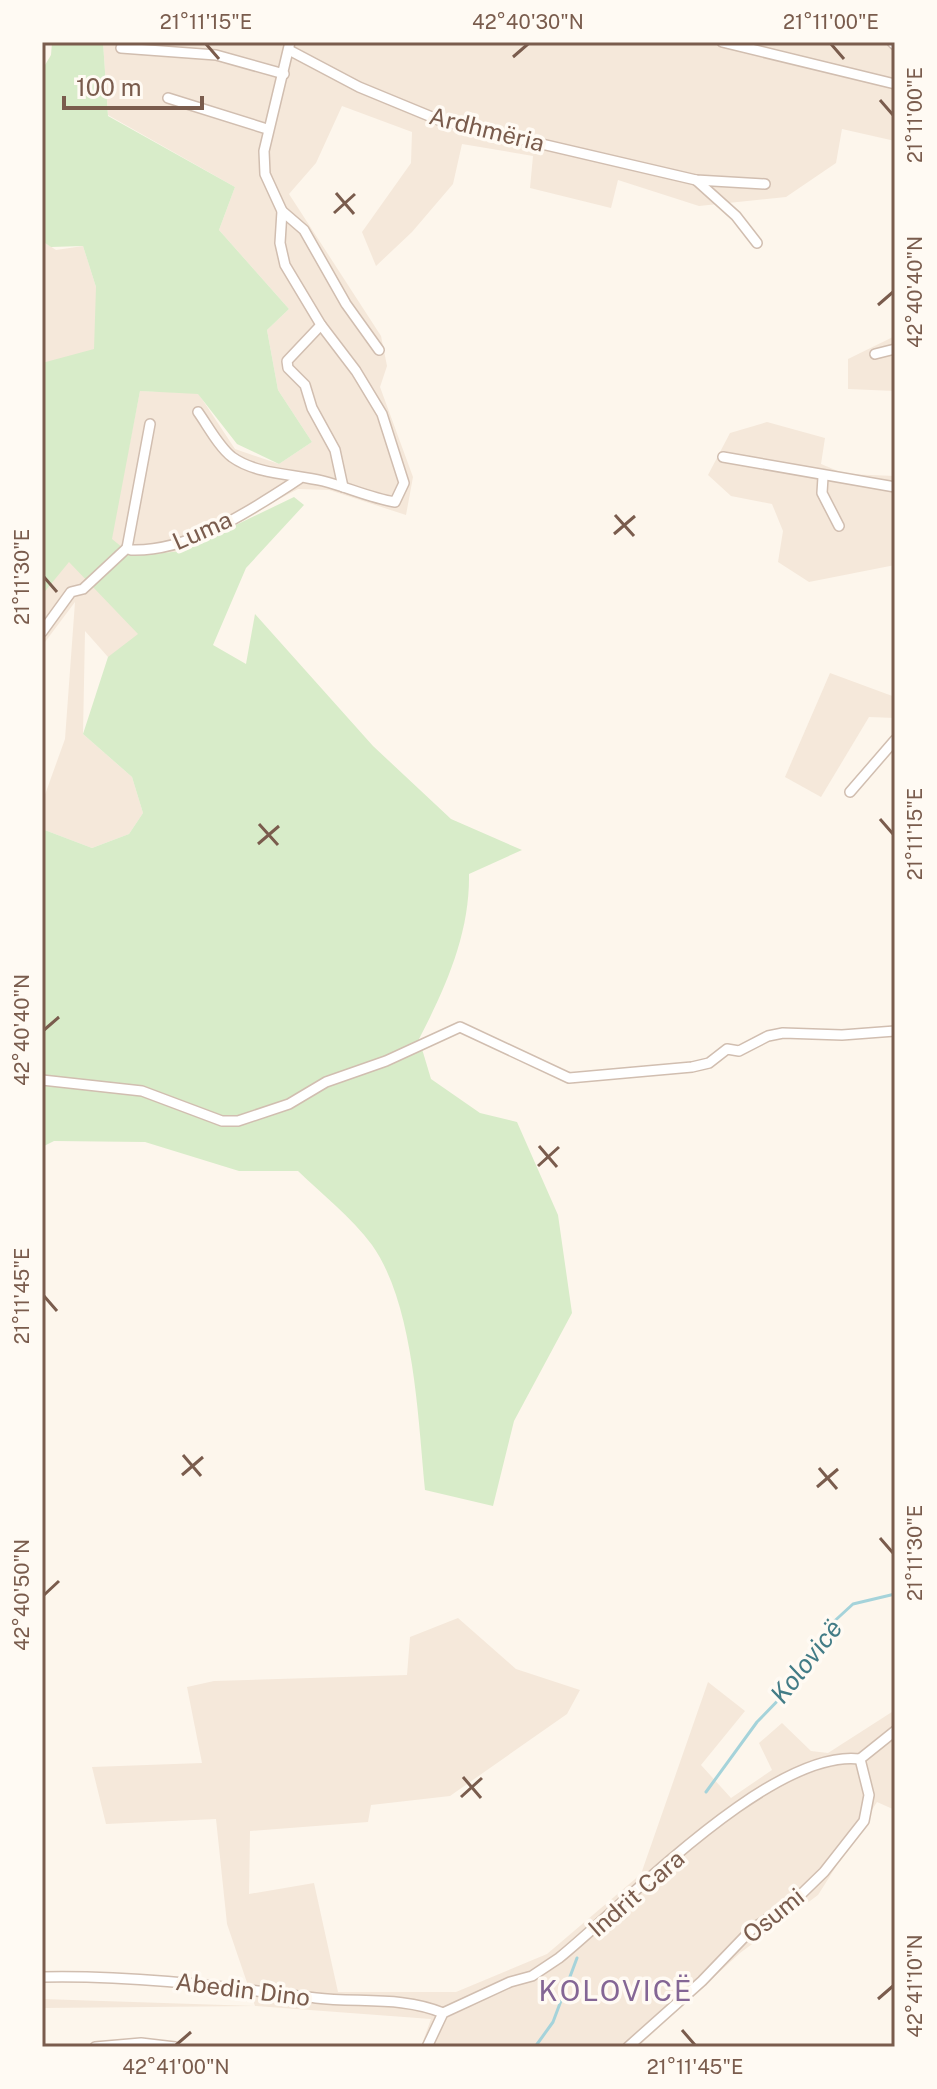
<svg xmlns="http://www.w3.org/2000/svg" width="937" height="2089" font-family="'Public Sans',sans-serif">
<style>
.residential{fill:#f5e8da}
.green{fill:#d8ecc9}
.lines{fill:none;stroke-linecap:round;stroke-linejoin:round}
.stream{stroke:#a5d3da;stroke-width:3}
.minor-casing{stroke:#d1beb0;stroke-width:12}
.minor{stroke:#fff;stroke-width:9}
.ticks{fill:none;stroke:#7a5c4d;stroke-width:3}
.labels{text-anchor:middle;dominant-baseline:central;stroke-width:7;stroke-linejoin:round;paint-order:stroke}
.street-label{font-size:24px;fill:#7a5c4d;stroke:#fffaf3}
.water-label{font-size:26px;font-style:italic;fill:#437c86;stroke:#fffaf3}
.quarter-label{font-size:28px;letter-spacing:2px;fill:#846695;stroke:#fffaf3}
.neatline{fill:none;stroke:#7a5c4d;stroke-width:3}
.ticks-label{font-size:20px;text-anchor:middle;fill:#7a5c4d}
</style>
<rect width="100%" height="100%" fill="#fdf6ec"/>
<g class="residential">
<path d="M103,42H895V141L842,129L836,163L786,197L699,206L618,180L611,208L530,188L533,156L462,144L453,184L412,232L376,266L362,232L411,163L412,132L342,106L316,163L289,194L381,336L387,366L380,387L413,477L406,515L329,490L298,489L182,551L133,556L149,646L116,666L85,631L83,734L132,777L143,813L129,834L92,848L42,829V803L65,739L75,602L42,646V567L117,507L140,391L198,393L235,449L279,464L312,442L278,390L267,330L289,309L219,230L235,187L108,115Z"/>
<path d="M42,241L56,250L83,246L96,287L98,350L42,364Z"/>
<path d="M895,336V391L848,389V359Z"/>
<path d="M767,422L825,438L821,464L845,474L895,476V565L809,582L778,562L783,531L772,504L731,496L708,475L730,433Z"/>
<path d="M830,673L895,697V718L869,717L821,797L785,777Z"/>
<path d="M458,1618L516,1669L580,1690L567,1714L450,1796L371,1805L368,1822L250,1831L249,1894L314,1883L338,1992H456L547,1954L641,1874L708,1682L745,1711L701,1765L731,1798L772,1770L759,1743L782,1723L811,1751L828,1753L895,1710V1810L877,1802L818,1895L740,1953L641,2044L642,2047H421L431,2019L256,2006L42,2008V1999L255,2006L227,1924L216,1819L106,1824L92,1767L202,1763L187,1687L214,1681L407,1675L410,1637Z"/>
</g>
<path class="green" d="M52,42H103L108,116L235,187L219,230L289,309L267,330L278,390L312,442L279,464L237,444L198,394L140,391L112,539L133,556L182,551L294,497L304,505L246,568L213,645L246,664L255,614L373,746L451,819L522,850L469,874C470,933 446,987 419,1039L431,1079L480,1113L517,1122L558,1215L572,1313L514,1421L493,1506L425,1490C418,1418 414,1304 372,1245C352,1218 322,1194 298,1171H239L145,1142L54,1141L42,1147V829L92,848L129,834L143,813L132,777L83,734L108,657L138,634L69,562L42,595V363L94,349L96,287L83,246L51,247L42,241V70L51,55Z"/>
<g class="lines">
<g class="stream">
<path d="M706,1792L757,1722L789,1689L828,1627L853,1604L895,1594"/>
<path d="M535,2047L553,2022L577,1958"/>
</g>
<defs>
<g id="minor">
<path d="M722,42L895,84"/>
<path d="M892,42L895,45"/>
<path d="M121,48L216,55L284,74"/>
<path d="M289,50L359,87L439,120L696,180L765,184"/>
<path d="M168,98L267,129"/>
<path d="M696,180L736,216L757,243"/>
<path d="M282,211L304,230L346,304L379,350"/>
<path d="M321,325L287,361L288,368L305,385L312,408L335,450L343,487"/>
<path d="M875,354L895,349"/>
<path d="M198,412C208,426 219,447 232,457C257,475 295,474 323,481C347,487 370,498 395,502L404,483L382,414L356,371L321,325L285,265L280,243L282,211L265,174L264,151L290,42"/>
<path d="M150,424L127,548L131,550C190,552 251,510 299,479"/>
<path d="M723,457L895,487"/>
<path d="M823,477L822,493L839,526"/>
<path d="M42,632L71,592L83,589L127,548"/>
<path d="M850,792L895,740"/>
<path d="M42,1080L142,1091L222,1121H238L289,1104L326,1082L386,1061L460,1027L569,1078L692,1067L709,1063L727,1049L739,1051L768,1036L783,1033L842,1035L895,1031"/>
<path d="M860,1759L895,1731"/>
<path d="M42,1977C135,1975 224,1987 316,1998C358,2003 403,1996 443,2013"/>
<path d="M95,2047L141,2043L175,2047"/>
<path d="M427,2047L443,2013L510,1982L532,1976L559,1958C626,1904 772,1748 860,1759"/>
<path d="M628,2047L702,1981L753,1928L789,1906L824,1872L864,1821L869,1795L860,1759"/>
</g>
</defs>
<use href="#minor" class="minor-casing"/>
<use href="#minor" class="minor"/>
</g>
<path class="ticks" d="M206,44L219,59M831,44L844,59M513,57L528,44M880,100L893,115M336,193L354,214M334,213L355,194M878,305L893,292M615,515L634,536M614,534L635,516M44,577L57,592M880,819L893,834M259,824L278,845M258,844L279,826M44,1030L59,1017M539,1146L557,1167M538,1166L559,1147M44,1296L57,1311M183,1455L201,1476M819,1468L837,1489M182,1475L203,1457M817,1487L838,1469M880,1538L893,1553M44,1595L59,1581M463,1777L481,1798M461,1797L482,1778M878,1999L893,1986M682,2030L695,2045M176,2045L191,2032"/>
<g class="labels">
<g class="street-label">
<text transform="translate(487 129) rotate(14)">Ardhmëria</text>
<text transform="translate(202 530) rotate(-24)">Luma</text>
<text transform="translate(636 1893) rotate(-41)">Indrit Cara</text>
<text transform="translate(773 1915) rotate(-39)">Osumi</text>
<text transform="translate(243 1989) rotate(7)">Abedin Dino</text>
</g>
<g class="water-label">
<text transform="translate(806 1661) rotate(-52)">Kolovicë</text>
</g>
<g class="quarter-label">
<text x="616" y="1990">KOLOVICË</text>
</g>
</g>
<rect width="937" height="2089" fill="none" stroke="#fffaf3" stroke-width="88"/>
<path d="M64 96v12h138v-12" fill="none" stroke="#7a5c4d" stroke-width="4"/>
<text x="76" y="96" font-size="24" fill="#7a5c4d" stroke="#fffaf3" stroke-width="6" paint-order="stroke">100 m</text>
<rect x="44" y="44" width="849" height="2001" class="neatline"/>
<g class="ticks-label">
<text x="206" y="29">21°11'15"E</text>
<text x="528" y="29">42°40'30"N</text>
<text x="831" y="29">21°11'00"E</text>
<text transform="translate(915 115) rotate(-90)" y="7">21°11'00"E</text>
<text transform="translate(915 292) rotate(-90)" y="7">42°40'40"N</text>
<text transform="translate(22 577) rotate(-90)" y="7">21°11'30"E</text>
<text transform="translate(915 834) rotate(-90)" y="7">21°11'15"E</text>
<text transform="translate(22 1030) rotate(-90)" y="7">42°40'40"N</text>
<text transform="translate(22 1296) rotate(-90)" y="7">21°11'45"E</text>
<text transform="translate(915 1553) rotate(-90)" y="7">21°11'30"E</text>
<text transform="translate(22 1595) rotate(-90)" y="7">42°40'50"N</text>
<text transform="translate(915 1986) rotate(-90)" y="7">42°41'10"N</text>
<text x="176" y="2074">42°41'00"N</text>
<text x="695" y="2074">21°11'45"E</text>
</g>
</svg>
